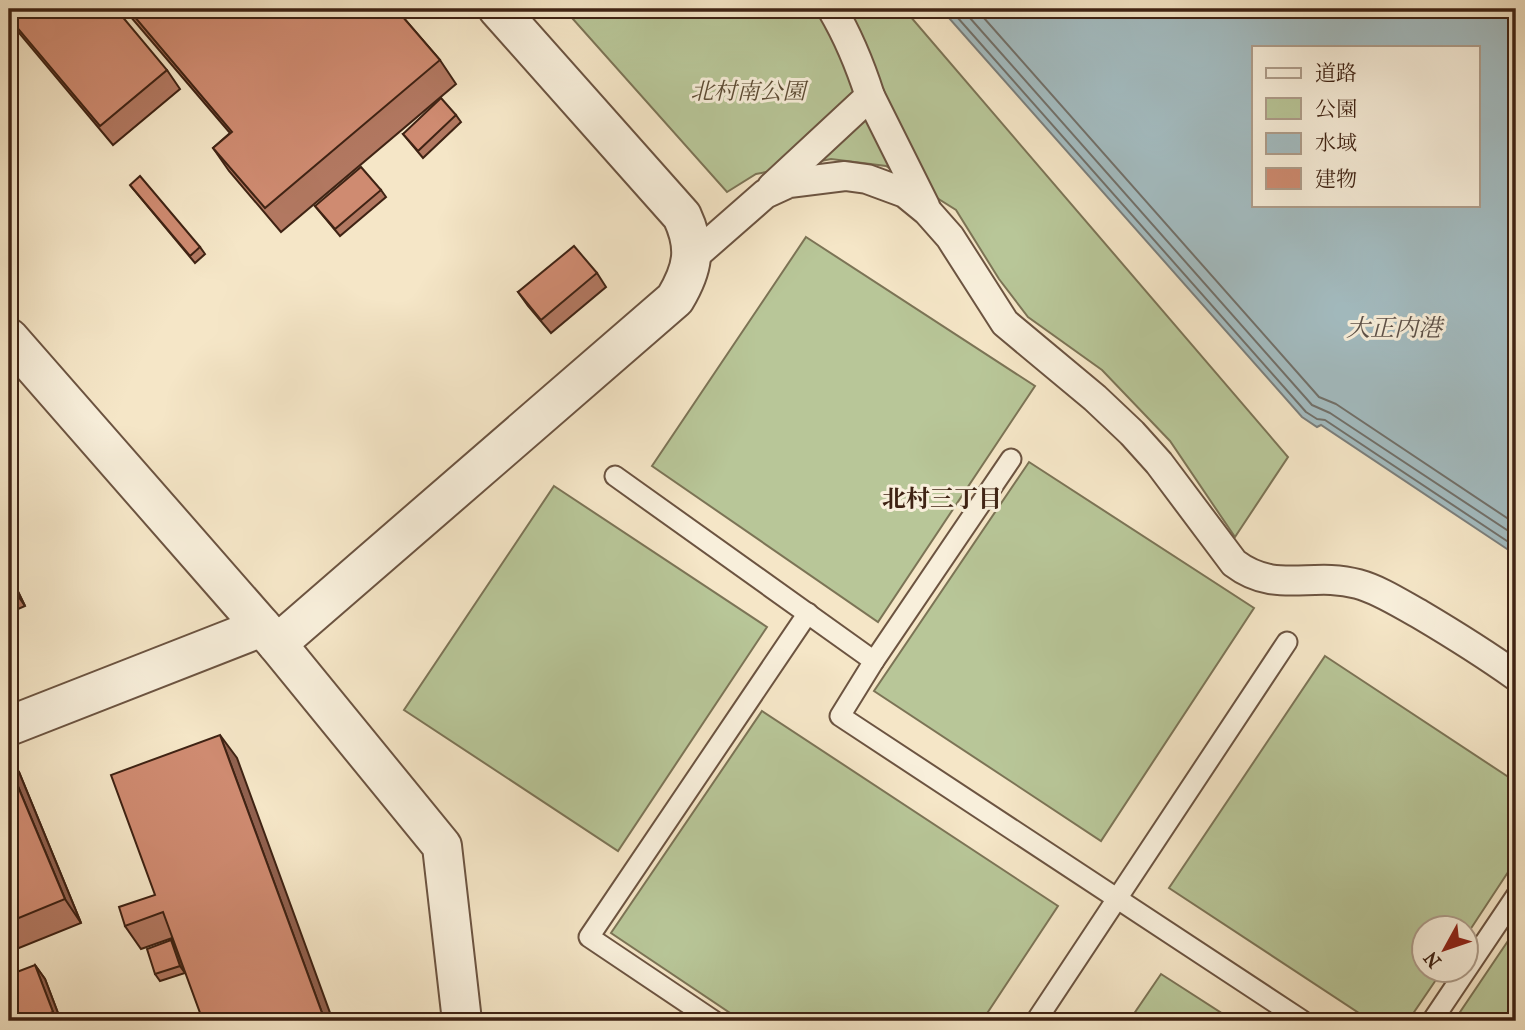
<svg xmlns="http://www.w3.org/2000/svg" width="1525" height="1030" viewBox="0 0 1525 1030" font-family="'IM FELL French Canon','Noto Serif JP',serif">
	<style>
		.green { fill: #b8c698; stroke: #7c7456; stroke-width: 2 }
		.water { fill: #a3bcc1; stroke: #7b7f7c; stroke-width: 2; fill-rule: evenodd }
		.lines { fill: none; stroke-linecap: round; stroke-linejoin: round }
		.shore { stroke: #71706a; stroke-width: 2 }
		.service-casing { stroke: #6c5441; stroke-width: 23 }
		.pedestrian-casing { stroke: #6c5441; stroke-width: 32 }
		.minor-casing { stroke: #6c5441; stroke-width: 42 }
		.tertiary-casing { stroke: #6c5441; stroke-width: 42 }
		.service { stroke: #f8efdb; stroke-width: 19 }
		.pedestrian { stroke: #f8efdb; stroke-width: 28 }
		.minor { stroke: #f8efdb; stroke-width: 38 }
		.tertiary { stroke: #f8efdb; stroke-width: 38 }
		.wall { fill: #b27861; stroke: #3f2314; stroke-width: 2 }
		.shaded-wall { fill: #91614f; stroke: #3f2314; stroke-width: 2 }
		.building { fill: #cf8b71; stroke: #3f2314; stroke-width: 2 }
		.labels { text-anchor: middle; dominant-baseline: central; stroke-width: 6; stroke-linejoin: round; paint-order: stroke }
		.park-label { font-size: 23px; font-style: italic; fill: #5d4c35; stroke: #f8efdb }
		.water-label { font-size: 24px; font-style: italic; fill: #5d5148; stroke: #f8efdb }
		.neighbourhood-label { font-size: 24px; font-weight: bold; fill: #3f2314; stroke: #f8efdb }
	</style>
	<rect width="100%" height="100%" fill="#f5e6c7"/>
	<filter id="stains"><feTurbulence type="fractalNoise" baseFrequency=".00286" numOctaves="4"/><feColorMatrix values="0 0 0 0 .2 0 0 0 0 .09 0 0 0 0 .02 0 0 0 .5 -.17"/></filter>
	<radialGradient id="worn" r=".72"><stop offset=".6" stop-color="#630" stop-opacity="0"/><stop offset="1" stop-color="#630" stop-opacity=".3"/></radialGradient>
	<g class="green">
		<polygon points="564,9 904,9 1288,457 1235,537 1170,441 1102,370 1028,317 999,279 956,210 886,166 831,159 756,174 727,192"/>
		<polygon points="806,237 1035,386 878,622 652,466"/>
		<polygon points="1029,462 1254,608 1101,841 874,691"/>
		<polygon points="554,486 767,627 618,851 404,710"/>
		<polygon points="1325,656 1516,782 1516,860 1466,936 1466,928 1424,928 1424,970 1442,971 1408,1021 1371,1021 1169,888"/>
		<polygon points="762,711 1058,906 982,1021 742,1021 611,933"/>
		<polygon points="1516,929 1516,1021 1454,1021"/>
		<polygon points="1161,974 1234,1021 1129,1021"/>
	</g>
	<path class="water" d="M941,9H1516V555L1321,425L1317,427L1302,417ZM1254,47H1478V205H1254Z"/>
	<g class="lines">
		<g class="shore">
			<polyline points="950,9 1306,412 1317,419 1325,420 1516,547"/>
			<polyline points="962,9 1312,405 1330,413 1516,536"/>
			<polyline points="976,9 1319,397 1336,404 1516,524"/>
		</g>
		<g class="service-casing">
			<g id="service">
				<polyline points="615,476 874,661 840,716 1303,1021"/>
				<polyline points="874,661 1011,459"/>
				<polyline points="714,1021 589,937 808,613"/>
				<polyline points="1036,1021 1287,642"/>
				<polyline points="1432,1021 1516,896"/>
			</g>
		</g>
		<g class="pedestrian-casing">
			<g id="pedestrian">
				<polyline points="870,96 925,206"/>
				<path d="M772,187L870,96C860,65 848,36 832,9"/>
				<path d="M692,258L765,194L789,183L845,176L867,179L905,193L927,211L950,237L1005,323L1095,398L1132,433L1159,463L1234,563C1276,595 1311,571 1358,584C1380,590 1401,604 1421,615C1453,634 1485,654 1516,676"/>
			</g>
		</g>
		<g class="minor-casing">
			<g id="minor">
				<polyline points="9,338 277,644 442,846 462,1021"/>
				<polyline points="9,726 262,627"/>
			</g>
		</g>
		<g class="tertiary-casing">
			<path id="tertiary" d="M277,644L675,299C693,269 697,248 682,216L498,9"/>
		</g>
		<use href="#service" class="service"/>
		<use href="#pedestrian" class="pedestrian"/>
		<use href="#minor" class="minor"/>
		<use href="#tertiary" class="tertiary"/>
	</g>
	<g class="wall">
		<polygon points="9,9 167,70 180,89 113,145 9,21"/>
		<polygon points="124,9 396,9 440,60 456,84 281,232 229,171 213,148 230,133"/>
		<polygon points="456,115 461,122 423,158 403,134"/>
		<polygon points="130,185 200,247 205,254 195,263"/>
		<polygon points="381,190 386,197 340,236 315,206"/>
		<polygon points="597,273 606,287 551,333 528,306 518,292"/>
		<polygon points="9,573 25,606 9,613"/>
		<polygon points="9,758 19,772 81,923 9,952"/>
		<polygon points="237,758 185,973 160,981 155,974 171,940 175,947 172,938 141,949 125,926 155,895"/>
		<polygon points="35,965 45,979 61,1021 9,1021"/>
	</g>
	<g class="shaded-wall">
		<polygon points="9,573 25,606 9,583"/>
		<polygon points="220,735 237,758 333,1021 325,1021"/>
		<polygon points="9,758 19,772 81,923 65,899 9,765"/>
		<polygon points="171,940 176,948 185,973 180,966"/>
		<polygon points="35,965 45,979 61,1021 60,1021 53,1012"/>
	</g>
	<g class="building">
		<polygon points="9,9 116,9 167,70 100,126 9,18"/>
		<polygon points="128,9 396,9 440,60 265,208 213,148 232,132"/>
		<polygon points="441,98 456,115 418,151 403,134"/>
		<polygon points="361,167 381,190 335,229 315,206"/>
		<polygon points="140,176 200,247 190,256 130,185"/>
		<polygon points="574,246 597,273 541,320 518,292"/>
		<polygon points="220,735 325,1021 203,1021 163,912 125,926 119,907 155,895 111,775"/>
		<polygon points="9,765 65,899 9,922"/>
		<polygon points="171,940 180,966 155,974 147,949"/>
		<polygon points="35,965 53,1012 29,1021 9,1021 9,975"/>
	</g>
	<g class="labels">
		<g class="park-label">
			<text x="748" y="91">北村南公園</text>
		</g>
		<g class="water-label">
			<text x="1394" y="328">大正内港</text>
		</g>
		<g class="neighbourhood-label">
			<text x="942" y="499">北村三丁目</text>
		</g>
	</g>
	<rect width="1525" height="1030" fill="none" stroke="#f5e6c7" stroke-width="35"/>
	<rect x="10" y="10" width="1504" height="1009" fill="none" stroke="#3f2314" stroke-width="3.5"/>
	<rect x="18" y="18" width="1490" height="995" fill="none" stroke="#3f2314" stroke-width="2"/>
	<rect x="1252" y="46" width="228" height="161" fill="#f8efdb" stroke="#ae9d8b" stroke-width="2"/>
	<rect x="1266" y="68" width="35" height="10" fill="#f8efdb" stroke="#ae9d8b" stroke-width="2"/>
	<text x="1315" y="80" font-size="21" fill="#3f2314">道路</text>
	<rect x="1266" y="98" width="35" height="21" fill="#b8c698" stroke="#ae9d8b" stroke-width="2"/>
	<text x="1315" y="116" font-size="21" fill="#3f2314">公園</text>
	<rect x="1266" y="133" width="35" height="21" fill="#a3bcc1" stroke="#ae9d8b" stroke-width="2"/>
	<text x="1315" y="150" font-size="21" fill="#3f2314">水域</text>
	<rect x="1266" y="168" width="35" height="21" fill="#cf8b71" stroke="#ae9d8b" stroke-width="2"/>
	<text x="1315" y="186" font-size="21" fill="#3f2314">建物</text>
	<g transform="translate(1445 949) rotate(230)"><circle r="33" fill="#f8efdb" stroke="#ae9d8b" stroke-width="2"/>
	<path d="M0-5L12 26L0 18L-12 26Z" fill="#8f2418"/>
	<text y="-10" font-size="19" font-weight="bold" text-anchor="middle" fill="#3f2314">N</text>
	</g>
	<rect width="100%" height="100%" filter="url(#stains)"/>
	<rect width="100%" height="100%" fill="url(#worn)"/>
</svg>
